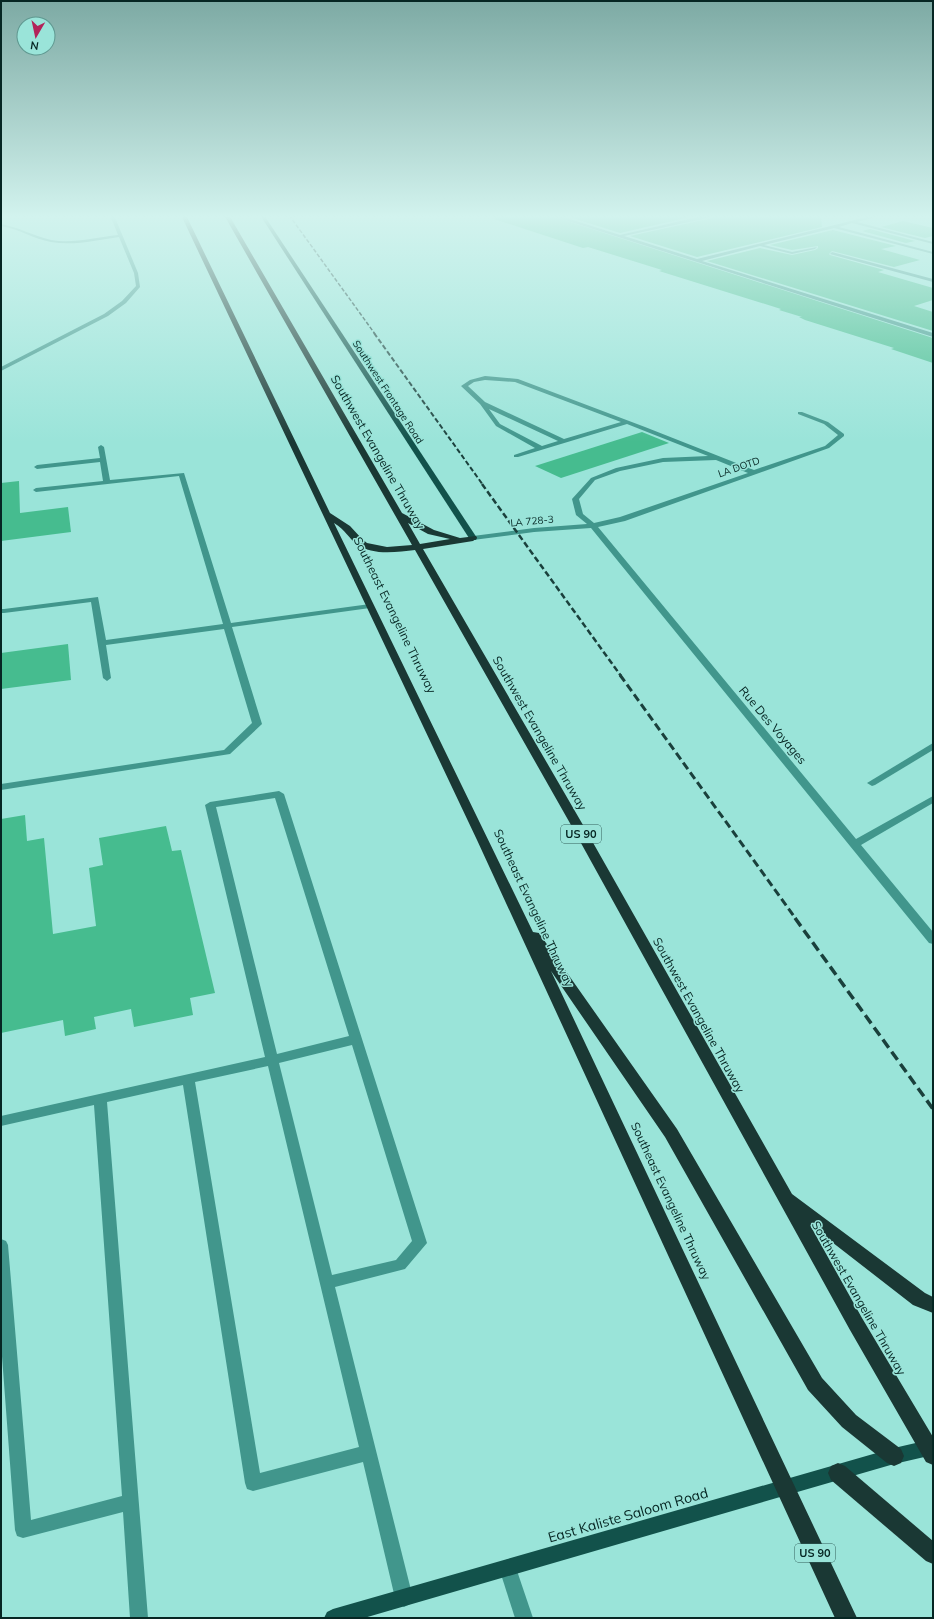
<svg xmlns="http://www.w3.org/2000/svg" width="934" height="1619" viewBox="0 0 934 1619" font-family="Mulish,sans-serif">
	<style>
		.building { fill: #46bc8f }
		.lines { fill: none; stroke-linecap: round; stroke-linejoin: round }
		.minor { fill: #41968c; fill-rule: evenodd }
		.major { fill: #12524b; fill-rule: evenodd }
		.highway { fill: #1a3834; fill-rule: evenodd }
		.rail-far4 { stroke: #1a403c; stroke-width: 1.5; stroke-dasharray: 4 2; stroke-linecap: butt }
		.rail-far3 { stroke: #1a403c; stroke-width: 2; stroke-dasharray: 5 2.5; stroke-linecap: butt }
		.rail-far2 { stroke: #1a403c; stroke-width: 2.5; stroke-dasharray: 6 3; stroke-linecap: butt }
		.rail-far1 { stroke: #1a403c; stroke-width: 3; stroke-dasharray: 8 4; stroke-linecap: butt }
		.rail { stroke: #1a403c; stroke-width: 3.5; stroke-dasharray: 10 5; stroke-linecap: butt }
		.labels { text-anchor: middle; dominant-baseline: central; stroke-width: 3; stroke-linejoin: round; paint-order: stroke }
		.far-street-label { font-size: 10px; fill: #062623; stroke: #9ae4d9 }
		.shield { fill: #9ae4d9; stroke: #325f5a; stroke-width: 1 }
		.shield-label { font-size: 11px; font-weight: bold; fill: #062623 }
		.street-label { font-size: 12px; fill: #062623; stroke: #9ae4d9 }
		.near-street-label { font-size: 14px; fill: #062623; stroke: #9ae4d9 }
	</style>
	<rect width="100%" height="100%" fill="#9ae4d9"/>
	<g class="building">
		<polygon points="495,215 548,215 933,338 933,363 891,349 894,348 805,320 799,317 802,317 779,310 781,309 659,271 662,270 588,247 583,248 494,219"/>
		<polygon points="563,215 699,215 620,233"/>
		<polygon points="715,215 821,215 822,227 697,257 630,236 712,218"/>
		<polygon points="903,221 933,228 933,236 925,238 881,227"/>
		<polygon points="870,229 915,241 906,243 862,231"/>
		<polygon points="833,230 896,246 881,249 920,260 894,267 832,251 829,254 830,255 884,270 878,272 933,288 933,300 914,306 933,312 933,331 707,261 760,248 792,255 815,250 818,248 818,246 792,250 770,245"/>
		<polygon points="642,432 669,443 561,478 535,466"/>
		<polygon points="19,481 20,513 68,507 71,532 1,541 1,483"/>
		<polygon points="68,644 71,680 1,689 1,653"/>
		<polygon points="25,815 27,841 44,838 53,934 96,926 89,868 103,865 99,838 166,826 172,851 181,850 215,993 190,998 193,1015 134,1027 131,1009 94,1017 96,1029 65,1036 63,1020 1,1033 1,819"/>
	</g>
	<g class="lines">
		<g class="minor">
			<path d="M110,215H114L138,273L140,287L126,303L108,316L1,371V367L104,314L122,301L136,286L134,273L119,237C97,240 74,246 51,242C34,239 19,229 1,226V224C18,227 34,236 51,240C73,244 96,237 118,235Z"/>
			<polygon points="549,215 557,215 620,235 707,215 714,215 712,217 624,236 697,259 875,215 883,215 857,222 933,242 933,244 852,223 839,227 933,252 933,254 834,228 764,245 792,252 817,247 815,249 792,254 760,246 702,261 933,333 933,337"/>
			<polygon points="929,215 933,215 933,217"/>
			<polygon points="832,252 933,279 933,282 830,254"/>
			<path d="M485,376L518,379L645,427L754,470L825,446L838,435L824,424L798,414V412H802L828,422L844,434V436L829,448L625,521L598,527L856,839L933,796V803L861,845L933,932V944L929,943L591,528L534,532L473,540L469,538L473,536L534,528L587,524L576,515L572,499L591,478L616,468L663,458L708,456L627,424L518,457H514V455L535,448L496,426L480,404L461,386L470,380ZM485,380L515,382L621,422L564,439L485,402L468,386L474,382ZM489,409L558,441L542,446L500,424ZM716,460L748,473L620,517L594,523L583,514L579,499L595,480L620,471L663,462Z"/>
			<polygon points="101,445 104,447 110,480 184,473 231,623 370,604 374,606 370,608 232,627 262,724 230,754 1,790 1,784 224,750 252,723 224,629 106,645 111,678 107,681 103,678 91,602 4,613 1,613 1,609 4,609 98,597 106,640 223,624 179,476 36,492 33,490 36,488 103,481 100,462 37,469 34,467 37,465 100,458 98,447"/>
			<polygon points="933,743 933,750 875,785 872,786 867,783"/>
			<path d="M279,791L284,794L427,1243L405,1269L335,1287L413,1598L410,1604L404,1607L398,1604L395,1598L363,1462L253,1491L247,1489L245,1483L183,1085L107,1102L148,1618H130L123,1512L23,1538L17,1536L15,1530L1,1343V1239L6,1241L8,1245L31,1520L122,1496L94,1105L1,1126V1116L265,1057L205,805L210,802ZM275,798L349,1036L277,1054L216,807ZM352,1045L412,1241L396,1260L332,1275L279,1063ZM268,1066L359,1447L260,1473L195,1082Z"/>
			<polygon points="508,1559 514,1562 533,1618 515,1618 499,1568 502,1562"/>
		</g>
		<g class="major">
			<polygon points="260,215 264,215 477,538 476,540 473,540 469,538"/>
			<polygon points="933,1439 933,1455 894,1464 364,1618 324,1618 327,1612 333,1609 894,1448"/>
		</g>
		<g class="highway">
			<path d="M181,215H186L330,513L350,526L362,539L367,543L387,547L412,545L224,215H229L402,513L434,530L460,538L476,536L477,538L473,541L423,549L583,825L792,1194L925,1293L933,1297V1313L913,1305L810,1225L862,1318L933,1437V1465L926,1462L850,1330L571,825L415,550C397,552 372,556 357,544C348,538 346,530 334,523L533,932L539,933L677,1129L822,1378L856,1415L901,1449L904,1456L901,1463L894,1466L887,1463L842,1427L808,1390L665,1137L551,971L857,1618H835L477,840ZM408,523L428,534L450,539L420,544Z"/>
			<polygon points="838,1463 845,1466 933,1541 933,1564 926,1561 831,1480 828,1473 831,1466"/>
		</g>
		<polyline class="rail-far4" points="289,215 375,334"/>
		<polyline class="rail-far3" points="374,333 483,485"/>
		<polyline class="rail-far2" points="482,484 621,676"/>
		<polyline class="rail-far1" points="620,675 796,919"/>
		<polyline class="rail" points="795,918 933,1109"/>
	</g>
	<linearGradient id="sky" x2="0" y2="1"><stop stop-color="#7daaa4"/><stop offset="0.49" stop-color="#d2f3ee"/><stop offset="1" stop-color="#d2f3ee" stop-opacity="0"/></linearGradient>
	<rect width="934" height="442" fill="url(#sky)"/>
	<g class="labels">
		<g class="far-street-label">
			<text transform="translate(388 392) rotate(57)">Southwest Frontage Road</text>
			<text transform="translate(739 467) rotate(-19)">LA DOTD</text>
			<text transform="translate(532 521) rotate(-5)">LA 728-3</text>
		</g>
		<g class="shield">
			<rect x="561" y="825" width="40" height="18" rx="3"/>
			<rect x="795" y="1544" width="40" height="18" rx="3"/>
		</g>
		<g class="shield-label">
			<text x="581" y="834">US 90</text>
			<text x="815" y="1553">US 90</text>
		</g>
		<g class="street-label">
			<text transform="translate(378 452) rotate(60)">Southwest Evangeline Thruway</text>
			<text transform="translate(395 615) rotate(64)">Southeast Evangeline Thruway</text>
			<text transform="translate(773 725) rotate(50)">Rue Des Voyages</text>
			<text transform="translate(540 733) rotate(60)">Southwest Evangeline Thruway</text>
			<text transform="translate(534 908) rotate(65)">Southeast Evangeline Thruway</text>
			<text transform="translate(699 1015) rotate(61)">Southwest Evangeline Thruway</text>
			<text transform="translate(671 1201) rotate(65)">Southeast Evangeline Thruway</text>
			<text transform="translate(859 1298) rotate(60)">Southwest Evangeline Thruway</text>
		</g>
		<g class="near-street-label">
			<text transform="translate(628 1515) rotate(-16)">East Kaliste Saloom Road</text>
		</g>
	</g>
	<rect width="934" height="1619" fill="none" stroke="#062623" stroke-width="4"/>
	<g transform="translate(36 36) rotate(189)"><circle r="19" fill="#9ae4d9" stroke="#5f9890"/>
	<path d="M0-3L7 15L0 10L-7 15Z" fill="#b22359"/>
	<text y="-6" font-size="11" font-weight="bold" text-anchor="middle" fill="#062623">N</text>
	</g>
</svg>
